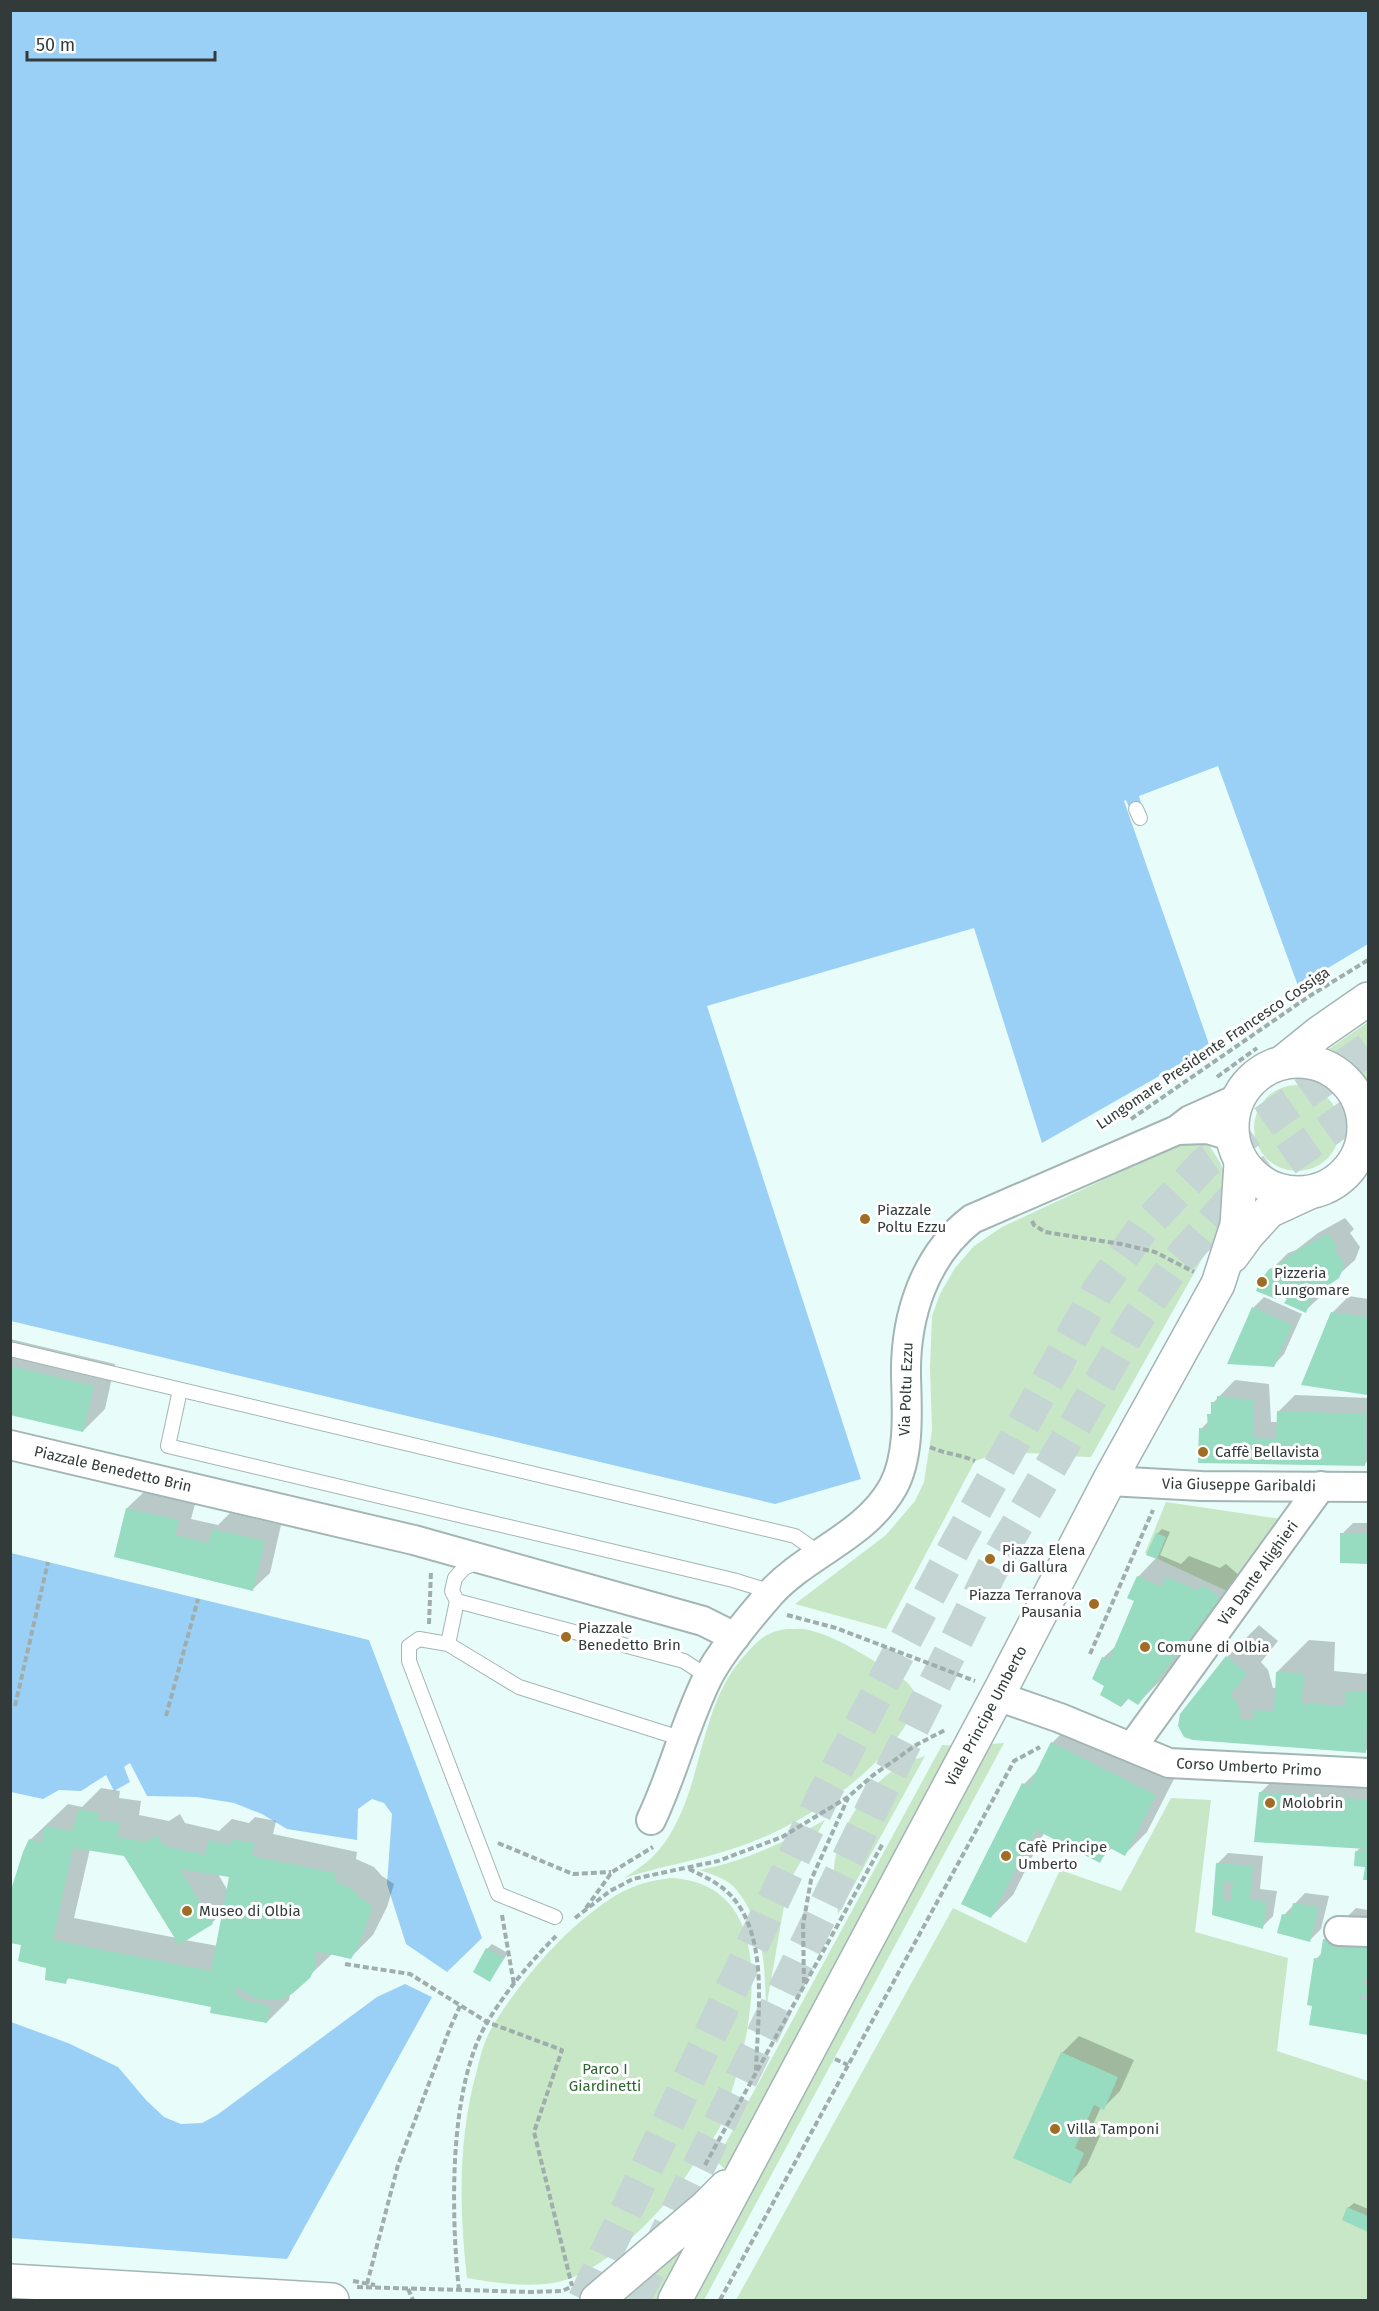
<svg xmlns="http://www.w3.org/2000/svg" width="1379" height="2311" viewBox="0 0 1379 2311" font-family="'Fira Sans',sans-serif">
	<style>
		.green { fill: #c7e7c6 }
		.water { fill: #9ad0f6 }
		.shadow { fill: #0003; fill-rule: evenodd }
		.building { fill: #97dbc0; fill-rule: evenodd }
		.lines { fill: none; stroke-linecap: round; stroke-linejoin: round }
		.primary-tunnel { stroke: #c4d5d4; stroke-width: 33; stroke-dasharray: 33 16; stroke-linecap: butt }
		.lane-casing { stroke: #a3b5b4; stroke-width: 16 }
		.street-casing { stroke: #a3b5b4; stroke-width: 32 }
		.secondary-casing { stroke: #a3b5b4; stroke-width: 36 }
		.path { stroke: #9faeac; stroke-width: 4; stroke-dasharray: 6 3; stroke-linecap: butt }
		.lane { stroke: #fff; stroke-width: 14 }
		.street { stroke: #fff; stroke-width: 28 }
		.secondary { stroke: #fff; stroke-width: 33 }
		.poi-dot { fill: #a06d24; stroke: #fff; stroke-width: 2 }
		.labels { text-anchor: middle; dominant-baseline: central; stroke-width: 6; stroke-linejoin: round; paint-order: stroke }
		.street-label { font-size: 15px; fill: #333b3a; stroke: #fff }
		.poi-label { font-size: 15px; fill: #333b3a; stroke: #fff; text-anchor: start }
		.park-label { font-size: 15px; fill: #2c672e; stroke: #fff }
	</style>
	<rect width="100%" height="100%" fill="#e8fcfa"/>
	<g class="green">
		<polygon points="1368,1022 1368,1088 1355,1068 1329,1049"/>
		<circle cx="1297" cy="1128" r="43"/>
		<path d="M1198,1143L1209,1145L1221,1164L1229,1187L1223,1255L1207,1250L1091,1457C1053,1457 1011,1446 975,1461L886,1629L795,1604L886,1535L915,1501L924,1482L932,1430L930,1368L932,1316L940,1294L955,1268L974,1246L1002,1227L1165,1151L1183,1144Z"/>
		<polygon points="1166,1502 1281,1519 1227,1591 1145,1553"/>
		<path d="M787,1629C794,1629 802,1628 809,1630C841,1638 871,1660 899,1676C908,1682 919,1693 917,1706C916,1710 911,1717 908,1721C877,1776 797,1828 738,1847C701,1860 661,1866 624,1878C646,1864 659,1854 672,1831C704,1776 700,1704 745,1655C752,1647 760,1638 769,1634C774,1631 781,1630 787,1629Z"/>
		<polygon points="1004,1743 704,2300 689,2300 991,1744"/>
		<polygon points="942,1745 959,1746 726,2170 716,2161"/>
		<path d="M925,1756L838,1914C837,1899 833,1883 834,1868C838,1827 868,1784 903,1764C909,1760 918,1759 925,1756Z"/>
		<polygon points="1171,1798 1211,1800 1195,1932 1288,1958 1277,2051 1368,2081 1368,2300 736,2300 953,1908 1026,1943 1060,1870 1121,1891"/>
		<path d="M825,1820L793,1875L784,1906L766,2009C765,1967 764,1919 733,1886C725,1878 710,1874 700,1870C748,1860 782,1843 825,1820Z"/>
		<path d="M672,1878C779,1885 755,2020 732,2090C728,2102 725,2117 719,2129C713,2139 705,2149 698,2158C688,2172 680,2187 669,2199C642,2231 596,2276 553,2283C526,2287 494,2283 467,2278C459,2209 458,2137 477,2070C480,2057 484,2042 490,2031C509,1997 544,1954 573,1928C606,1900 628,1882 672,1878Z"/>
		<polygon points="704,2221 667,2300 608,2300"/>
	</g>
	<g class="water">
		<polygon points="11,11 1368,11 1368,944 1298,986 1218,766 1139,796 1142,807 1131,812 1126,800 1124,801 1210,1047 1042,1143 974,928 707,1006 861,1479 775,1504 11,1321"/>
		<polygon points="11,1553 369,1640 482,1938 447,1972 406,1944 387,1884 392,1814 384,1803 372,1799 358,1809 357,1840 287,1829 262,1814 234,1803 197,1797 147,1796 130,1763 124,1767 130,1782 114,1791 106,1775 81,1791 59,1790 43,1799 11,1792"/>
		<polygon points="405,1984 432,1997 287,2259 11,2238 11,2022 68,2043 118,2067 146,2100 164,2117 181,2124 202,2123 217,2115 377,1997"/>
	</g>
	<g class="shadow">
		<polygon points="1345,1218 1354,1229 1350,1233 1360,1247 1355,1260 1326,1286 1322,1295 1305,1311 1289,1298 1280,1294 1276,1298 1271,1270 1288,1253 1296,1250 1318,1233"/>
		<polygon points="1349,1296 1368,1299 1368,1394 1303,1384 1332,1313"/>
		<polygon points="1264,1297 1302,1314 1284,1354 1273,1366 1253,1308"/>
		<polygon points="10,1339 115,1364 105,1409 83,1431 10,1414"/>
		<polygon points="1235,1380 1269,1384 1271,1422 1278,1422 1278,1412 1295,1395 1368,1398 1368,1460 1365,1464 1201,1429 1209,1421 1213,1403"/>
		<polygon points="144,1492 195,1504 191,1519 218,1525 230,1513 281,1525 270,1573 253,1589 127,1508"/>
		<polygon points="1353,1523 1368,1523 1368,1562 1341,1562 1342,1534"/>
		<polygon points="1162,1529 1170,1532 1160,1555 1181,1564 1189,1556 1220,1568 1226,1564 1240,1576 1160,1681 1138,1703 1129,1698 1122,1706 1106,1685 1103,1658 1117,1645 1136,1600 1138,1577 1157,1557 1157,1534"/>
		<polygon points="1259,1625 1278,1641 1261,1662 1268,1670 1273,1688 1276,1688 1277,1672 1309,1640 1335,1642 1334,1671 1365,1674 1368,1671 1368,1748 1365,1752 1193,1739 1227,1657"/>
		<polygon points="1074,1721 1177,1773 1147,1832 1125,1854 1112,1848 1099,1861 1044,1833 1013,1895 991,1917 1024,1784 1039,1769 1052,1743"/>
		<polygon points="1292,1761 1368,1766 1368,1879 1365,1879 1366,1866 1356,1852 1361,1847 1260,1793"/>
		<path d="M101,1788L120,1791L119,1798L141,1801L139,1815L169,1821L180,1814L185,1823L219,1831L232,1819L249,1823L255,1817L276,1821L273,1834L357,1852L356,1859L374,1867L382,1876L394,1884L387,1907L373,1935L351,1957L332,1954L290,1994L289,2000L267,2022L213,2005L70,1977L65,1982L48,1966L30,1840L68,1804L82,1807ZM90,1849L125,1855L177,1938L74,1918ZM218,1874L231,1876L228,1891ZM224,1910L218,1946L185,1940L212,1923Z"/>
		<polygon points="1228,1853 1263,1856 1260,1889 1277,1891 1273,1916 1262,1927 1213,1914 1217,1864"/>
		<polygon points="1305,1893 1329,1896 1321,1929 1310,1940 1284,1915"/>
		<polygon points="1356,1908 1368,1910 1368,2033 1311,2024 1316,1959 1322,1953 1324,1940"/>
		<polygon points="492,1944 508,1953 490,1980 487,1949"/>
		<polygon points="1079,2036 1134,2060 1120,2091 1103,2108 1101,2107 1090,2131 1100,2136 1087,2165 1070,2182 1062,2053"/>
		<polygon points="1354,2203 1368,2209 1368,2230 1343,2220 1348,2208"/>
	</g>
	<g class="building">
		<path d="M1328,1234L1338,1247L1334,1250L1345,1264L1339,1278L1312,1297L1306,1313L1284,1303L1287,1299L1278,1295L1276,1299L1256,1291L1259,1283L1269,1269L1277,1266L1299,1249ZM1304,1265L1311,1274L1301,1280L1295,1271Z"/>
		<polygon points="1252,1307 1292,1325 1274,1367 1227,1364"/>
		<polygon points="1331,1312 1368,1317 1368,1395 1301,1385"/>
		<polygon points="10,1366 94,1386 83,1432 10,1415"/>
		<polygon points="1217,1396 1253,1400 1254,1438 1276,1439 1277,1411 1366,1414 1365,1466 1198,1463 1199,1428 1208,1429 1207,1414 1211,1414 1211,1402 1217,1402"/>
		<polygon points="126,1508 179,1520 175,1535 209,1543 212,1529 265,1541 253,1591 114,1557"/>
		<polygon points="1156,1533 1166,1537 1157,1559 1146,1555"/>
		<polygon points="1340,1533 1368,1534 1368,1564 1340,1563"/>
		<polygon points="1137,1576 1162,1587 1166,1577 1197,1590 1203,1585 1218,1596 1219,1600 1138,1705 1127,1698 1121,1707 1100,1695 1104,1686 1092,1679 1102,1657 1109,1660 1134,1601 1127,1598"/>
		<polygon points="1226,1656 1247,1674 1230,1695 1239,1705 1241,1719 1253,1720 1253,1710 1274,1711 1276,1672 1304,1673 1302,1703 1345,1706 1346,1691 1368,1692 1366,1753 1193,1740 1184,1737 1178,1726 1180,1714"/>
		<polygon points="1051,1742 1156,1795 1125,1856 1108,1847 1100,1863 1036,1830 991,1918 961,1904 1022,1783 1029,1786"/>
		<polygon points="1259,1792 1368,1800 1368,1880 1363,1880 1365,1867 1354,1866 1355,1851 1366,1852 1366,1849 1254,1842"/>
		<path d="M78,1809L99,1813L98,1820L120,1823L117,1837L146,1842L157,1835L163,1845L205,1855L208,1840L230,1845L232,1839L255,1843L252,1856L336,1873L335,1881L352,1889L360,1898L373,1906L358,1947L351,1959L316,1951V1966L310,1978L292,1994L282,1999L271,2000L254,1998L236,1987L235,1993L249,2002L270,2006L267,2023L210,2013L211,2007L67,1978L66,1984L45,1980L46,1968L18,1961L21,1945L10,1943V1893L23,1852L29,1839L41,1843L45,1826L73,1831ZM73,1848L124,1856L179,1945L213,1924L180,1869L229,1877L211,1971L53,1940Z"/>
		<path d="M1216,1863L1253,1866L1250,1899L1267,1902L1263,1929L1212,1915ZM1224,1881H1233L1231,1901L1223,1900Z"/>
		<polygon points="1293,1903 1319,1907 1310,1942 1277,1933 1282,1914 1290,1915"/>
		<polygon points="1323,1939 1368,1946 1368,1980 1364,1980 1363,1984 1368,1985 1367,1996 1361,1995 1360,1999 1368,2000 1368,2035 1309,2025 1312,2006 1307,2005 1314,1958 1320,1959"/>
		<polygon points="486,1948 504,1958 490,1982 473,1972"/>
		<polygon points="1061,2052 1118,2077 1104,2110 1094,2105 1075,2148 1084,2153 1071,2184 1013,2158"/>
		<polygon points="1347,2207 1368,2216 1368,2232 1342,2220"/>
	</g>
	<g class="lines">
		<g class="primary-tunnel">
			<polyline points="584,2300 825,1792 958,1541 1097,1292 1143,1228 1206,1162 1368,1049"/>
			<polyline points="634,2300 872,1809 997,1559 1135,1322 1176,1263 1234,1197 1368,1102"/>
		</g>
		<g class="lane-casing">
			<g id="lane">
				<polyline points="1136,809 1140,818"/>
				<polyline points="10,1349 795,1536 819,1553"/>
				<polyline points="180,1390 168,1446 733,1580 772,1592"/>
				<polyline points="457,1601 684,1661 708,1677"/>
				<polyline points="448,1644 457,1601 452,1591 455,1578 464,1568 478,1562"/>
				<polyline points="555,1917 498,1894 409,1661 409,1646 419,1639 448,1644 519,1687 683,1739"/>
			</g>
		</g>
		<g class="street-casing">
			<g id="street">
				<polyline points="1177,1130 1208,1129 1231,1136"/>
				<polyline points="10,1445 414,1540 703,1621 735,1637"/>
				<polyline points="1109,1481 1201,1486 1368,1487"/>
				<polyline points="997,1696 1060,1718 1169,1763 1368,1773"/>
				<polyline points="1132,1747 1321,1486"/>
				<path d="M651,1820C673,1774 685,1723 708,1677C722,1650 750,1617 770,1594C807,1553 865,1537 893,1487C910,1456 907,1410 906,1376C905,1317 924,1256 972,1219L1177,1130L1190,1120L1237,1099"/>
				<polyline points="1339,1931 1368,1932"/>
			</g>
		</g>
		<g class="secondary-casing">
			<g id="secondary">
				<circle cx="1298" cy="1127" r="66"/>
				<polyline points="1283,1062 1319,1033 1368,999"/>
				<polyline points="1232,1256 1248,1234 1269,1211 1308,1193"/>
				<polyline points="10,2281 332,2300"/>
				<polyline points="597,2300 706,2207 726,2187"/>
				<polyline points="675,2300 1001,1689 1109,1481 1218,1284 1237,1225 1241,1163"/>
			</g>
		</g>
		<g class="path">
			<polyline points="1217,1077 1257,1048"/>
			<polyline points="1131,1119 1308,997 1368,960"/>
			<polyline points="1032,1221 1034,1225 1045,1232 1121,1244 1155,1252 1194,1272"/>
			<path d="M930,1447C944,1454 960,1454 975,1461"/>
			<polyline points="787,1615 836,1628 975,1681"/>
			<polyline points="429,1624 431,1571"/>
			<polyline points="1090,1654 1153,1510"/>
			<polyline points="15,1706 48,1562"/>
			<polyline points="166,1716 198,1599"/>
			<polyline points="498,1843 573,1874 611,1872"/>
			<path d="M689,1869C701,1875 715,1881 725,1890C772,1930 757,2018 756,2072"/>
			<polyline points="586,1908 612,1872 653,1847"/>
			<polyline points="502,1915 514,1985"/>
			<polyline points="575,1918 610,1891 633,1879 718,1861 782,1837 848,1797 872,1776 916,1745 945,1730"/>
			<polyline points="345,1964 410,1974 487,2022 562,2050 534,2132 572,2286"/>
			<polyline points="804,1983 803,1925 811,1880 848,1798"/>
			<polyline points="835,2059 848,2065"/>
			<polyline points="705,2165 883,1843"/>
			<polyline points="353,2281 375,2285"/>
			<polyline points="367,2284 398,2165 450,2028 460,2006"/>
			<polyline points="357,2287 531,2292 562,2291 571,2287"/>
			<polyline points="408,2289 413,2300"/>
			<path d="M459,2290C451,2216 448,2086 488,2021C506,1991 531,1961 556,1936"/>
			<polyline points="720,2300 1014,1761 1040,1747"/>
		</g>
		<use href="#lane" class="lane"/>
		<use href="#street" class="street"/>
		<use href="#secondary" class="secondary"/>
	</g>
	<g class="poi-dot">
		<circle cx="865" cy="1219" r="6"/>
		<circle cx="1262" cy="1282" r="6"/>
		<circle cx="1203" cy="1452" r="6"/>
		<circle cx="990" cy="1559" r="6"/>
		<circle cx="1094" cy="1604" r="6"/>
		<circle cx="566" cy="1637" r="6"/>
		<circle cx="1145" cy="1647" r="6"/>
		<circle cx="1270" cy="1803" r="6"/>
		<circle cx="1006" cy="1856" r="6"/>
		<circle cx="187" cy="1911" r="6"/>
		<circle cx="1055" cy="2129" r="6"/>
	</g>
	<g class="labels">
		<g class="street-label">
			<text transform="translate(1213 1048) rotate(-34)">Lungomare Presidente Francesco Cossiga</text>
			<text transform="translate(906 1389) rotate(-88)">Via Poltu Ezzu</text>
			<text transform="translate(113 1469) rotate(13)">Piazzale Benedetto Brin</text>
			<text transform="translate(1239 1485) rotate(1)">Via Giuseppe Garibaldi</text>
			<text transform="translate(1258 1573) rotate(-54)">Via Dante Alighieri</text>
			<text transform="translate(986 1716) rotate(-62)">Viale Principe Umberto</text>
			<text transform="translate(1249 1767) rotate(3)">Corso Umberto Primo</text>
		</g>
		<g class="poi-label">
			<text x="877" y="1210">Piazzale<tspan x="877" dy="17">Poltu Ezzu</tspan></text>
			<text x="1274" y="1273">Pizzeria<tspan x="1274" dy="17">Lungomare</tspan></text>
			<text x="1215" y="1452">Caffè Bellavista</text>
			<text x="1002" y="1550">Piazza Elena<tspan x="1002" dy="17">di Gallura</tspan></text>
			<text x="1082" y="1595" text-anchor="end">Piazza Terranova<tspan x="1082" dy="17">Pausania</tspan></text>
			<text x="578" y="1628">Piazzale<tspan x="578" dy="17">Benedetto Brin</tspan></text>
			<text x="1157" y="1647">Comune di Olbia</text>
			<text x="1282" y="1803">Molobrin</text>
			<text x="1018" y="1847">Cafè Principe<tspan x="1018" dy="17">Umberto</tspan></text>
			<text x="199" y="1911">Museo di Olbia</text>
			<text x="1067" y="2129">Villa Tamponi</text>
		</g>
		<g class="park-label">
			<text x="605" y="2069">Parco I<tspan x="605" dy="17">Giardinetti</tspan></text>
		</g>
	</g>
	<rect width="1379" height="2311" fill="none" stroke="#333b3a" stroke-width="24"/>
	<path d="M27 51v9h188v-9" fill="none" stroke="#333b3a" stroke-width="3"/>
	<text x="36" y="51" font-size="18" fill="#333b3a" stroke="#ffffff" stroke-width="4.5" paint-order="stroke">50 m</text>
</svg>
